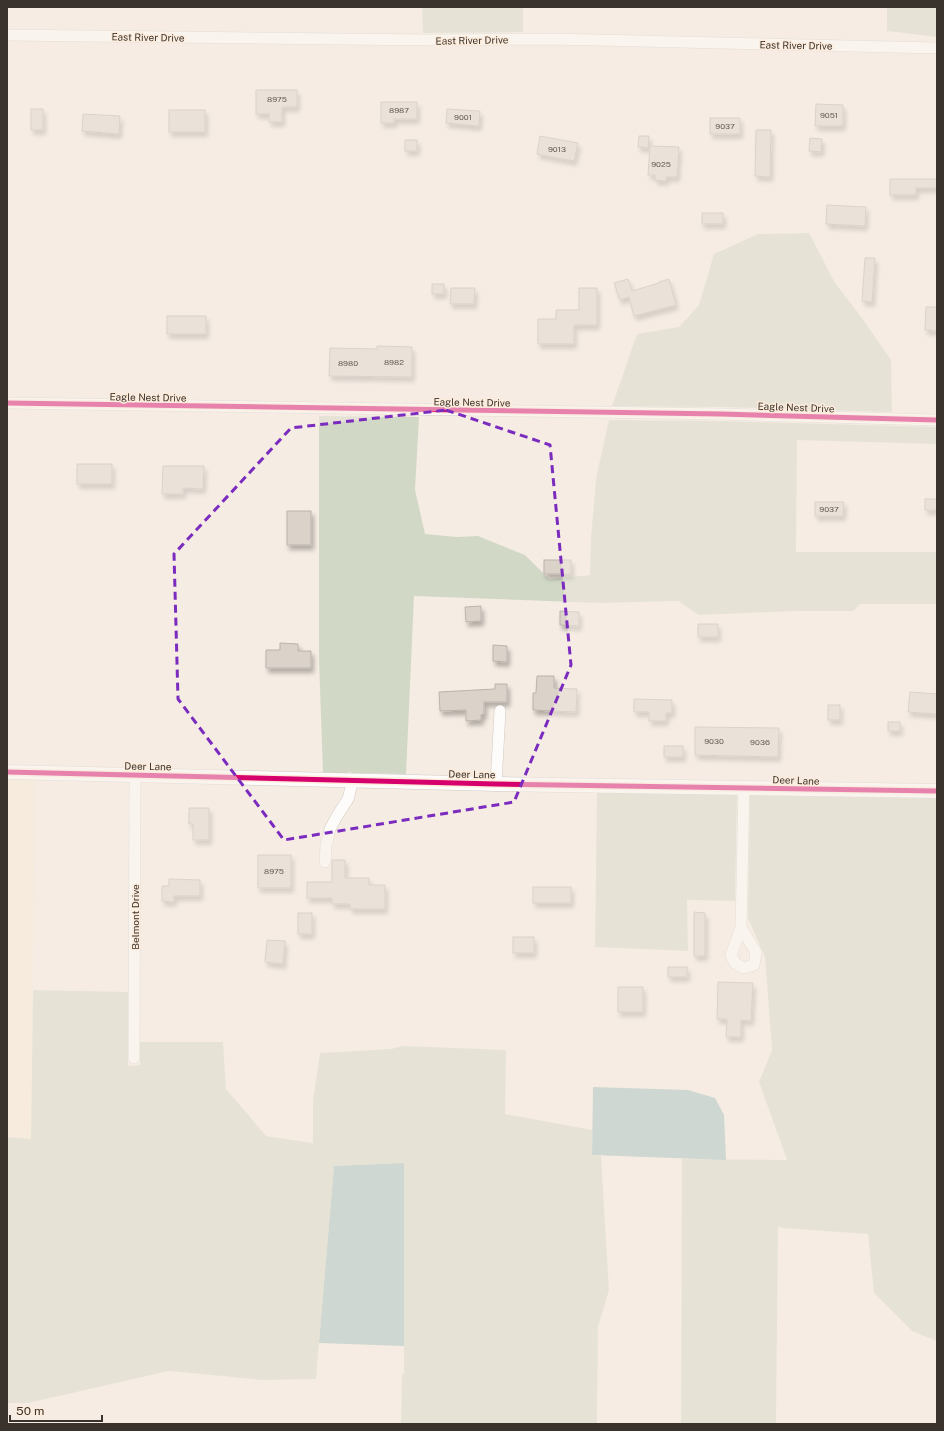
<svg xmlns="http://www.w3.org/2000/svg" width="944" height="1431" viewBox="0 0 944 1431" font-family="'Public Sans',sans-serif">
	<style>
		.built { fill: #f8e8d7 }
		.green { fill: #d2d8c6 }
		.water { fill: #9ebdba }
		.building { fill: #dbd2c9; stroke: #bbb4ad; filter: url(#shadow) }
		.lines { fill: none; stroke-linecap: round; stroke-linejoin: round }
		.minor-casing { stroke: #d0c9c2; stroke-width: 12 }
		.tertiary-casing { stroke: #d0c9c2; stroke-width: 15 }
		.minor { stroke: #fefcfb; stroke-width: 11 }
		.tertiary { stroke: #fefcfb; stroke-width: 14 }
		.cycleway-casing { stroke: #fdecdb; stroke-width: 8 }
		.cycleway { stroke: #d6006c; stroke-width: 5 }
		.marked { fill: none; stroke: #7b2cbf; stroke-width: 3; stroke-dasharray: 8 5; stroke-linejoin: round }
		.labels { text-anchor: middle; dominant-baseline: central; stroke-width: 3; stroke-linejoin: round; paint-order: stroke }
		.number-label { font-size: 8px; fill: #645c56 }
		.street-label { font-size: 10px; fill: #3a332d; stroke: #fdecdb }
	</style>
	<defs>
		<filter id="shadow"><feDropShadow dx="2.5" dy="4.5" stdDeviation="2" flood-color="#0004"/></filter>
	</defs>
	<rect width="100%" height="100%" fill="#f5ece3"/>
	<polygon class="built" points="7,779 35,779 31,1139 7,1137"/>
	<g class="green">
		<polygon points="422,7 523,7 523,32 423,33"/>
		<polygon points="887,7 937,7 937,37 887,31"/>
		<polygon points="809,233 835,283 862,318 891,360 892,412 722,407 612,406 637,334 679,327 699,305 714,254 758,234"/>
		<polygon points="319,416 419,417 415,490 425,534 457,537 478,536 525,555 549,579 590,575 591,538 596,478 609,420 721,421 937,427 937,444 797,440 796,552 937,552 937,604 860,604 853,611 795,611 699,615 678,601 600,603 414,596 406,774 353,773 348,772 348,773 323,773 319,659"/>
		<polygon points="597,792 737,794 735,901 687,900 688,951 595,947"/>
		<polygon points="750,795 937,798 937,1341 912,1331 874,1293 868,1234 782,1228 778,1226 776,1424 681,1424 682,1159 787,1160 759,1082 772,1050 765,957 748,918"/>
		<polygon points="33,990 128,992 128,1066 140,1065 140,1042 223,1042 226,1089 266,1136 313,1143 313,1100 320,1053 391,1049 403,1046 506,1050 505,1114 592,1130 592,1155 601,1156 609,1290 598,1327 597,1424 401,1424 402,1374 404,1373 404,1163 334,1166 316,1379 263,1380 169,1371 28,1403 7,1403 7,1137 31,1139"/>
	</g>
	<g class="water">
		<polygon points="593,1087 688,1090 715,1098 724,1115 726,1160 592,1155"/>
		<polygon points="404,1163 404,1346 319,1343 334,1166"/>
	</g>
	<g class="building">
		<polygon points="256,90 297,90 297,107 282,107 282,122 269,122 269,114 256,114"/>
		<polygon points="381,102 417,102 417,119 394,119 394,123 381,123"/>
		<polygon points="816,104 843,105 843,126 815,126"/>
		<rect x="31" y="109" width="12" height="21"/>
		<polygon points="447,109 480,111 479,126 446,123"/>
		<rect x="169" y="110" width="36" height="22"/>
		<polygon points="83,114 120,116 119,134 82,131"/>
		<rect x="710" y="118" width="30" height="16"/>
		<polygon points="756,130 771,130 770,177 755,176"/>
		<polygon points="540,136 578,143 574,161 537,154"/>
		<polygon points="639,136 649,136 648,148 638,147"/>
		<polygon points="810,138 822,139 821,152 809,151"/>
		<rect x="405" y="140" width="12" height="11"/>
		<polygon points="650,146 679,147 677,177 666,177 666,181 655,180 655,175 648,175"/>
		<polygon points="890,179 937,179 937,188 916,188 916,195 890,195"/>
		<polygon points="827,205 866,207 865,226 826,224"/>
		<rect x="702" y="213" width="21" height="11"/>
		<polygon points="865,258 875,258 872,302 862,301"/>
		<polygon points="628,279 632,291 659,283 659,282 669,279 676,305 634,316 629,297 620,300 614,283"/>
		<rect x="432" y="284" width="12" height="10"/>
		<polygon points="451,288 475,288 474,304 450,304"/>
		<polygon points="579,288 597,288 597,325 574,325 574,344 538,344 538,319 556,319 556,310 579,310"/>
		<polygon points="926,307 937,307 937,331 925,330"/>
		<rect x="167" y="316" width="39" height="18"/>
		<polygon points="377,346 412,347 412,377 329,376 330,348 377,349"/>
		<rect x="77" y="464" width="35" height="20"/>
		<polygon points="163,466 204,466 203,489 183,488 183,494 162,494"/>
		<rect x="925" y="499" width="12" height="11"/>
		<polygon points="815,502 844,502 843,516 815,516"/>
		<rect x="287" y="511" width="24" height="34"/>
		<rect x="544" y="560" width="27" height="14"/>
		<polygon points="481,606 481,621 466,622 465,607"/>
		<polygon points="560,611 579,612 579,626 560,625"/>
		<rect x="698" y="624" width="20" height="13"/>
		<polygon points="280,643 298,644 298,651 311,651 311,668 266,668 266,650 280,650"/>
		<polygon points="493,645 507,646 507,662 493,661"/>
		<polygon points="537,676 554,676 554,688 577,689 576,712 533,710 533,693 536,693"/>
		<polygon points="495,684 507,684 507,702 484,702 484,714 481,715 481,720 466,721 466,710 440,711 439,692 495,689"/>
		<polygon points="910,692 937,694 937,714 908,712"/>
		<polygon points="634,699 672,700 672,713 666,713 666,721 649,721 649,712 634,712"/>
		<rect x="828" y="705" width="12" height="15"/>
		<rect x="888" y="722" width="12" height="9"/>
		<polygon points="695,727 779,728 778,757 695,755"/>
		<rect x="664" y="746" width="19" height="11"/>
		<polygon points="189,808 209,808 209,840 193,840 193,824 189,824"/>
		<rect x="258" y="855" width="33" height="33"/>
		<polygon points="332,860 345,860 345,878 369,878 369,885 385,885 385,909 350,909 350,904 332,904 332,898 307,898 307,882 332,882"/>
		<polygon points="169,879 200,880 200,896 174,896 174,902 162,901 162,886 169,886"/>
		<rect x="533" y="887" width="38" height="16"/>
		<polygon points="694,912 705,913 705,956 694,956"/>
		<rect x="298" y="913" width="14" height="21"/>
		<rect x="513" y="937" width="21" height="16"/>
		<polygon points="267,940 285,941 283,964 265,962"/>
		<rect x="668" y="967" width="19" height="10"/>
		<polygon points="718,982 753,983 751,1021 741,1020 741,1037 726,1037 727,1019 717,1019"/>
		<rect x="618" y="987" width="25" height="25"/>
	</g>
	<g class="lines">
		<g class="minor-casing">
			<g id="minor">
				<polyline points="7,35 431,40 554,39 937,48"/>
				<polyline points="7,403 721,414 937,420"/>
				<polyline points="496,784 500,711"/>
				<polyline points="325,862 326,846 330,829 337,816 348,799 353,780"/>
				<polyline points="741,928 756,952 754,965 743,968 735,963 731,955 741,928 744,787"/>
				<polyline points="134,1058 135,775"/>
			</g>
		</g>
		<g class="tertiary-casing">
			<polyline id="tertiary" points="7,772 496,784 937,791"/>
		</g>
		<use href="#minor" class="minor"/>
		<use href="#tertiary" class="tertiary"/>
		<g class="cycleway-casing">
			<g id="cycleway">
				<polyline points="7,403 721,414 937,420"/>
				<polyline points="7,772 496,784 937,791"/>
			</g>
		</g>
		<use href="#cycleway" class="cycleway"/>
	</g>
	<path d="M0 0H944V1431H0ZM446,410L550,445L571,665L514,802L284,840L178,699L174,554L291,428Z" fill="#f5ece3" fill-opacity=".55" fill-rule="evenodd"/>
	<path class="marked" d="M446,410L550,445L571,665L514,802L284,840L178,699L174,554L291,428Z"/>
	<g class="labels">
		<g class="number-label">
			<text x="277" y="99">8975</text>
			<text x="399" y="110">8987</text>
			<text x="829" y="115">9051</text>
			<text x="463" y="117">9001</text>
			<text x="725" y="126">9037</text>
			<text x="557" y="149">9013</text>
			<text x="661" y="164">9025</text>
			<text x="394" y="362">8982</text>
			<text x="348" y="363">8980</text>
			<text x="829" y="509">9037</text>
			<text x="714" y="741">9030</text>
			<text x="760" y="742">9036</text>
			<text x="274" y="871">8975</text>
		</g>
		<g class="street-label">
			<text transform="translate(148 37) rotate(1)">East River Drive</text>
			<text transform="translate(472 40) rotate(-1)">East River Drive</text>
			<text transform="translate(796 45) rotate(1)">East River Drive</text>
			<text transform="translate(148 397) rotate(1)">Eagle Nest Drive</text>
			<text transform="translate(472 402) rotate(1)">Eagle Nest Drive</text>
			<text transform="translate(796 407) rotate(2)">Eagle Nest Drive</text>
			<text transform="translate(148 766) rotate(1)">Deer Lane</text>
			<text transform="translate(472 774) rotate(1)">Deer Lane</text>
			<text transform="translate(796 780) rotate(2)">Deer Lane</text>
			<text transform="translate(135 917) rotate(-90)">Belmont Drive</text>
		</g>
	</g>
	<rect width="944" height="1431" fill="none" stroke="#3a332d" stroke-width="16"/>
	<path d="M10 1415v6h92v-6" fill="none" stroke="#3a332d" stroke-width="2"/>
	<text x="16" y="1415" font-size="12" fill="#3a332d" stroke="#fdecdb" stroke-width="3" paint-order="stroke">50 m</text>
</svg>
